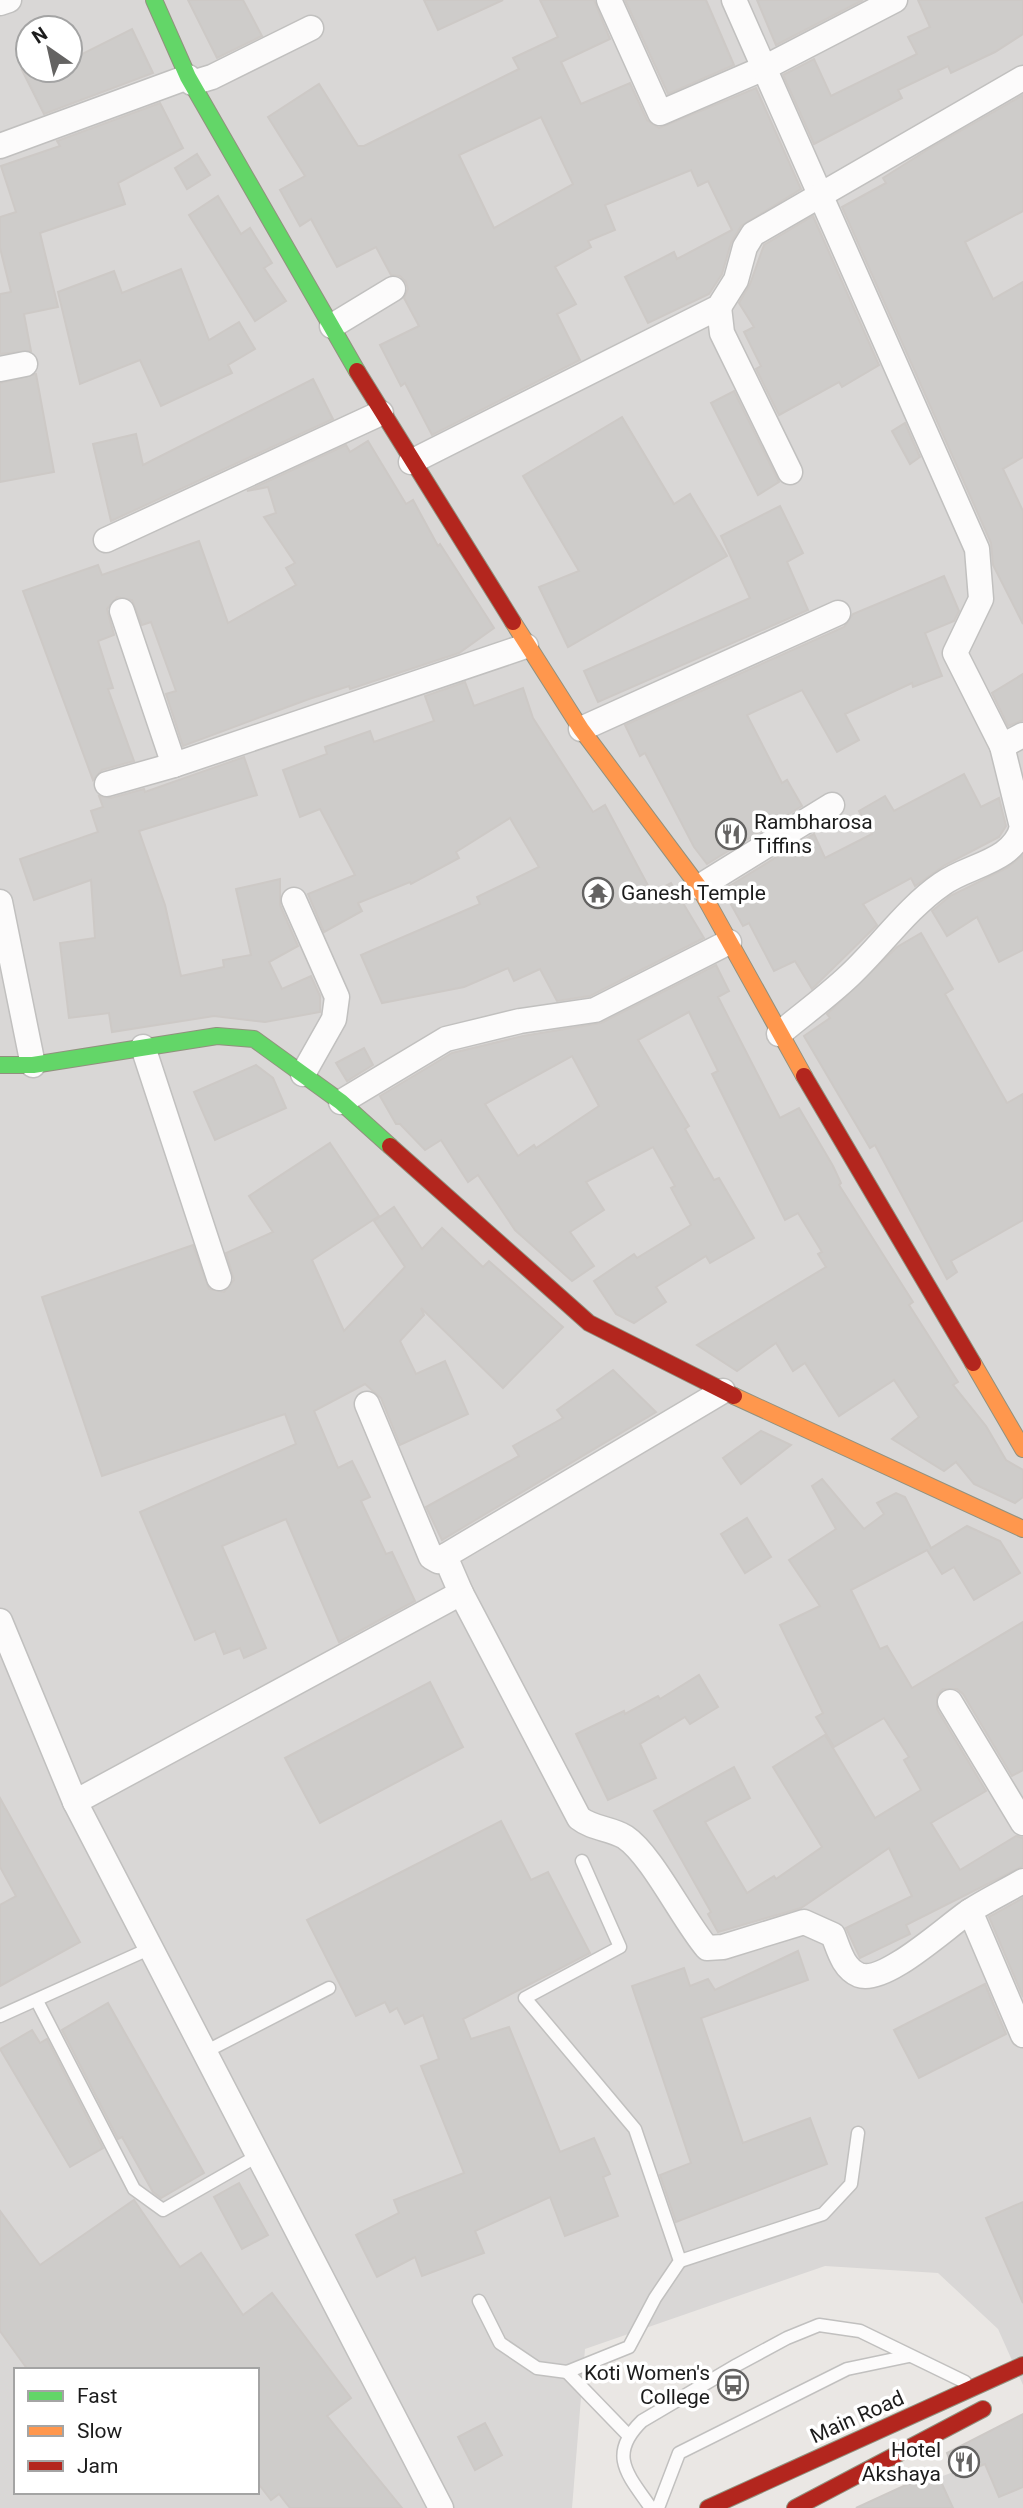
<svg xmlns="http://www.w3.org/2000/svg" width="1023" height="2508" viewBox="0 0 1023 2508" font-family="Roboto,sans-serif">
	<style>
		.residential { fill: #d9d7d6; fill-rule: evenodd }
		.building { fill: #ceccca; stroke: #cdc9c6; stroke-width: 2; fill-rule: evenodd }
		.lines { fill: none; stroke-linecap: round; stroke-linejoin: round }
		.lane-casing { stroke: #c1c0bf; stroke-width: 15 }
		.street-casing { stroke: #c1c0bf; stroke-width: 27 }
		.fast-casing { stroke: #91917e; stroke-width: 18 }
		.slow-casing { stroke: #91917e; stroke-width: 18 }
		.jam-casing { stroke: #91917e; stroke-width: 18 }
		.lane { stroke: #fcfbfb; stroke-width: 12 }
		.street { stroke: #fcfbfb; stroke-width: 24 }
		.fast { stroke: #63d668; stroke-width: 16 }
		.slow { stroke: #ff974d; stroke-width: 16 }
		.jam { stroke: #b3261e; stroke-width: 16 }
		.labels { text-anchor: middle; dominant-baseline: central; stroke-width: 7; stroke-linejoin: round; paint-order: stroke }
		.poi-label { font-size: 21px; fill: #1c1c1c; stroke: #fff; text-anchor: start }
		.street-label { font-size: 21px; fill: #1c1c1c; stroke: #fff }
	</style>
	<rect width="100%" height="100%" fill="#eae7e4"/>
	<g class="residential">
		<path d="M0,0H1023V2385L998,2329L938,2273L825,2266L585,2349L572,2508H0ZM28,28H70V70H28ZM16,2370H257V2492H16Z"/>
		<polygon points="1023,2445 1023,2508 860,2508"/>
	</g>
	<g class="building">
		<polygon points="188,0 243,0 262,36 217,58"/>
		<polygon points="424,0 503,0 438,30"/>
		<path d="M540,0H594L610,39L561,62L581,104L630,83L647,120L659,128L756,88L801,189L741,226L731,243L722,274L709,294L648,323L625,277L674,252L677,259L732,230L708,181L698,186L691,170L605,205L615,230L588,241L591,247L555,267L576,304L557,314L580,360L432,435L405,383L401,386L380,345L419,326L404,298L408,289L406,282L400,276L391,275L376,247L337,267L311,219L300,226L280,190L305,176L268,117L319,84L358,146H364L519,69L513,58L558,37ZM541,117L573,184L494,228L459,155Z"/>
		<polygon points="625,0 706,0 734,65 668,94"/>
		<polygon points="757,0 863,0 776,45"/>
		<polygon points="918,0 1023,0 1023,34 995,52 951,73 948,66 898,90 902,98 814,144 783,75 814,59 831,96 917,54 908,37 930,27"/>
		<polygon points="132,29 153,73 44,114 22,70 70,70 70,60"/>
		<polygon points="1023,95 1023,211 965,242 993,299 1023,282 1023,457 1003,469 1023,511 1023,624 993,565 991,543 842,207 886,183 883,178 927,150"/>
		<polygon points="160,103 183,148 118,183 125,204 40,233 58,307 24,314 31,351 0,354 0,294 11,292 0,248 0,217 16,212 1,166 60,146 57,141"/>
		<polygon points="197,154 210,175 187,189 175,168"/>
		<polygon points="218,196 241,234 250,228 264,250 272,263 264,268 286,301 255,321 189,215"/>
		<polygon points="813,216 879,365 842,387 839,382 779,415 756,369 761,366 744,332 754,327 739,303 750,284 764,245"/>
		<polygon points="181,269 209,340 239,322 255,349 228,365 232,373 161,406 140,360 80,384 58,292 114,271 122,293"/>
		<polygon points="36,374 54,472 0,482 0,383"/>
		<polygon points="313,379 333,419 111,521 93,444 136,434 143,465"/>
		<polygon points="734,391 779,482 758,495 711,403"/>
		<polygon points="622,417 674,504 690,494 727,556 568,647 539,587 579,571 523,476"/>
		<polygon points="905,423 920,457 910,464 892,431"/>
		<polygon points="368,441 406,504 413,500 438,546 440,544 494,628 459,653 350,689 349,686 309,699 183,746 166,694 176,691 151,622 142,625 132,600 117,597 107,609 114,635 98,641 113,688 108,689 134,761 102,770 93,780 23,591 98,565 102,575 199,541 228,623 296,585 286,568 295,563 264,517 276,513 268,487 247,491 346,445 350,452"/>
		<polygon points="780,506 803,553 787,562 808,610 598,702 584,671 750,598 721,536"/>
		<polygon points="944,576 959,611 954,621 925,633 942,676 913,687 912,683 845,714 859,740 837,752 802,690 747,715 782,783 787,780 802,806 707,864 694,847 645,753 640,756 625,725 844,627 853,614"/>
		<polygon points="1023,674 1023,720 1008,726 992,693"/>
		<polygon points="465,682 474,706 523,688 533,718 593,812 605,805 652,893 671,883 704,938 590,996 557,1001 540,969 514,981 508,968 464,987 382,1003 361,955 480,904 477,897 539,867 510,818 456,852 459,858 411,884 410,882 358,903 362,911 324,932 308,894 355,875 320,809 300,817 283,770 327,754 325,747 370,731 374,742 434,721 425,696"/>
		<polygon points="244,757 257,795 139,831 165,905 181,976 224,967 223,960 251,955 236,889 280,879 280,905 298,946 269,962 282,989 311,976 320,996 320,1012 265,1022 214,1016 112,1032 109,1013 69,1018 60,943 95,938 91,880 34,900 20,859 98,832 91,811 103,807 99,796 111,798 144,789 145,792"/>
		<polygon points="964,774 981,807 999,798 1006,826 999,837 945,865 915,886 911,878 863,904 877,925 812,989 795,961 774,971 749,923 743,926 723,890 814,834 825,858 872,834 859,811 885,796 894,811"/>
		<polygon points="1023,855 1023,950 999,962 977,917 947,936 932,911 950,896 1007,868"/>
		<polygon points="921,933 953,989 945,994 1007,1103 1023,1094 1023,1220 951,1261 957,1272 947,1279 875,1145 870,1148 804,1036 830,1018 827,1014 897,947"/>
		<path d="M716,965L729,991L718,997L780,1118L799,1108L833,1166L841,1183L839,1185L913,1302L909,1305L958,1382L953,1385L986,1426L1006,1460L1023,1470V1497L1015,1503L974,1484L956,1462L944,1471L892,1439L919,1417L894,1380L839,1416L805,1363L793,1371L776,1343L737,1371L697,1345L826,1267L818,1254L822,1252L798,1213L785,1220L712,1074L718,1071L689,1012L638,1040L689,1126L685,1129L714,1180L719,1178L754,1238L710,1263L706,1256L656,1287L666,1302L634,1323L616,1314L594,1281L634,1254L637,1258L691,1225L671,1188L675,1186L653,1147L586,1182L604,1210L570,1232L594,1266L572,1281L515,1230L478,1175L468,1182L441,1140L425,1150L400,1124H396L380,1096L452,1053L523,1036L601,1023ZM572,1056L599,1106L536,1148L534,1145L518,1156L485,1104Z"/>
		<polygon points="364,1048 373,1065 347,1081 336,1063"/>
		<polygon points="256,1065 273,1078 286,1108 215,1140 194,1092"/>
		<polygon points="330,1143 379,1216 312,1260 344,1331 405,1267 374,1221 394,1207 422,1249 442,1228 483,1267 489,1261 563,1327 503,1388 421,1308 424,1315 400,1341 416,1374 445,1361 468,1414 400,1445 381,1398 365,1384 314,1411 338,1468 352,1461 370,1497 361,1501 386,1554 392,1552 415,1601 339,1642 286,1519 222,1546 266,1648 244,1658 240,1648 224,1654 215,1631 195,1640 140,1512 296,1444 285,1414 102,1476 42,1297 193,1245 209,1289 224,1292 234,1280 226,1253 273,1232 249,1196"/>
		<polygon points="613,1370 656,1412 442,1540 426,1507 519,1456 513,1446 563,1418 557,1410"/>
		<polygon points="761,1431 791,1445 741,1484 723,1458"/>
		<polygon points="822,1479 864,1529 884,1514 877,1503 896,1493 905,1497 931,1548 967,1526 1000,1541 1020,1573 974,1600 954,1567 942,1574 927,1550 851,1590 880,1649 887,1646 912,1688 1023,1622 1023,1770 1012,1776 963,1694 957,1689 943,1689 937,1695 937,1709 986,1791 931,1823 960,1870 1016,1836 1023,1838 1023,1866 906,1925 910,1934 860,1958 846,1928 912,1896 889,1848 801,1908 718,1932 708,1914 711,1912 654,1811 734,1767 750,1798 705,1822 747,1893 774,1876 776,1879 822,1847 773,1767 825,1735 875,1818 921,1790 904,1760 909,1757 884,1718 834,1747 816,1717 823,1713 780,1625 820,1606 789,1560 836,1529 812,1486"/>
		<polygon points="747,1518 771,1557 745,1573 721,1534"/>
		<polygon points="699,1675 718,1707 690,1724 685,1717 640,1744 656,1778 608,1800 576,1734 624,1711 625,1714 658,1696 660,1699"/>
		<polygon points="430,1682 463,1747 320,1823 285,1758"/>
		<polygon points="0,1798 80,1942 0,1986 0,1905 16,1896 0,1867"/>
		<polygon points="501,1821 531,1880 548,1872 590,1953 463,2019 471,2039 509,2027 560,2152 594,2138 610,2174 603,2177 618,2216 565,2236 550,2197 475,2231 484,2253 422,2276 415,2257 377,2277 356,2235 399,2213 394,2200 464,2173 421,2066 439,2059 423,2015 405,2024 397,2008 390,2012 385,2002 356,2016 307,1920"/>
		<polygon points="1023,1898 1023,1997 989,1917"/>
		<polygon points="798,1951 808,1980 701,2018 743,2143 810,2118 827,2164 676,2222 660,2175 691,2163 632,1986 684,1968 690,1986 708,1979 715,1990"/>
		<polygon points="985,1984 1006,2034 919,2078 894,2030"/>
		<polygon points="108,2003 204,2173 161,2198 153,2192 122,2137 118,2139 62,2030"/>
		<polygon points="32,2030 40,2043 47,2039 103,2148 70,2167 0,2049"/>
		<polygon points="239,2183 268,2235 242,2249 214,2197"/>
		<polygon points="134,2200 180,2267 201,2253 243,2315 272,2293 351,2398 327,2416 402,2508 290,2508 279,2494 271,2500 257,2482 257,2370 28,2370 0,2331 0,2211 40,2265"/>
		<polygon points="1023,2202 1023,2303 986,2218"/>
		<polygon points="1023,2414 1023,2487 999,2497 985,2464 956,2476 947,2453"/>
		<polygon points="485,2423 502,2455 475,2470 458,2437"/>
		<polygon points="936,2471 953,2508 856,2508"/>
	</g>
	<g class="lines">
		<g class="lane-casing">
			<g id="lane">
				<polyline points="37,2001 134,2189 163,2210 259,2155"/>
				<polyline points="0,2016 151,1948"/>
				<polyline points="205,2052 329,1988"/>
				<polyline points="680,2261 823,2214 851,2184 858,2133"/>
				<polyline points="479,2301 500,2343 537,2368 567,2372 629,2347 655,2298 680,2261 635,2129 525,1998 620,1947 582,1861"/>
				<polyline points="567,2372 628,2435"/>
				<path d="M651,2508C628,2475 607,2455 642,2421L737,2365L787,2338L819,2325L860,2331L965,2382"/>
				<polyline points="658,2508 679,2453 847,2369 909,2356"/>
			</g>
		</g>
		<g class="street-casing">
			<g id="street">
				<polyline points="609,0 660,113 762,69 895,0"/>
				<polyline points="734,0 977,549 981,599 955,653 1002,746"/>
				<polyline points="0,3 9,0"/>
				<polyline points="192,83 212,77 311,28"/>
				<polyline points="0,146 188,77"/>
				<polyline points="719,307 722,333 790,472"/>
				<polyline points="332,326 393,289"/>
				<polyline points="0,369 25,364"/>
				<polyline points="411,462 719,307 736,280 745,247 753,234 1023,78"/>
				<polyline points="106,540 381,413"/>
				<polyline points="122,611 174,765"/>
				<polyline points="581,729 838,613"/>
				<polyline points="107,784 174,765 526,646"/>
				<polyline points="699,887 832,805"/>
				<polyline points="294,900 337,997 334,1019 303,1074"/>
				<polyline points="0,902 33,1065"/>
				<path d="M779,1034C803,1014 828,996 850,975C881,946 907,908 942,884C968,865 1014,862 1022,827L1002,746L1023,735"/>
				<polyline points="143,1047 219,1278"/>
				<polyline points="341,1102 446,1039 520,1021 595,1010 729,942"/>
				<polyline points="367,1404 431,1557 438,1561 445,1556"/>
				<path d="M461,1593L579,1818C593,1829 610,1828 625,1837C652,1855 683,1920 707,1948L723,1947L804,1922L833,1935C839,1950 843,1968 859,1975C885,1985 948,1925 970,1911C987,1900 1006,1891 1023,1881"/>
				<polyline points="0,1621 75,1802 441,2508"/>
				<polyline points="950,1702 1023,1823"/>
				<polyline points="75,1802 461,1593 445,1556 723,1391"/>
				<polyline points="970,1911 1023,2035"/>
			</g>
		</g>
		<g class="fast-casing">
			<g id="fast">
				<polyline points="154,0 188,77 357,371"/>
				<polyline points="0,1065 33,1065 217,1036 254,1039 341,1102 390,1146"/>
			</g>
		</g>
		<g class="slow-casing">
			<g id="slow">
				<polyline points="513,622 581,729 699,887 804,1076"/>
				<polyline points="973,1363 1023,1449"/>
				<polyline points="734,1396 1023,1529"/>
			</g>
		</g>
		<g class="jam-casing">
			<g id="jam">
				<polyline points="357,371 513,622"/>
				<polyline points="804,1076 973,1363"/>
				<polyline points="390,1146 589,1323 734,1396"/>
				<polyline points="708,2508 1023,2365"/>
				<polyline points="795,2508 983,2409"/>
			</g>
		</g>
		<use href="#lane" class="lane"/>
		<use href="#street" class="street"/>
		<use href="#fast" class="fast"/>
		<use href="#slow" class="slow"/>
		<use href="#jam" class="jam"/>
	</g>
	<defs>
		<g id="restaurant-ring" transform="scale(1.575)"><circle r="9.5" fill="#fff" stroke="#646362" stroke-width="1.5"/><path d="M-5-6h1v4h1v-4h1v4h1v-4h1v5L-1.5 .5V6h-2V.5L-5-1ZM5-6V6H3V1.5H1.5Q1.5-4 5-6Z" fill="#646362"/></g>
		<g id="temple-ring" transform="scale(1.575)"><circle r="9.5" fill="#fff" stroke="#646362" stroke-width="1.5"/><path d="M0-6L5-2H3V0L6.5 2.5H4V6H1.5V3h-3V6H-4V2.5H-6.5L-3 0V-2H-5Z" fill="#646362"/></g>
		<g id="bus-ring" transform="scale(1.575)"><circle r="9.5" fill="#fff" stroke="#646362" stroke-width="1.5"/><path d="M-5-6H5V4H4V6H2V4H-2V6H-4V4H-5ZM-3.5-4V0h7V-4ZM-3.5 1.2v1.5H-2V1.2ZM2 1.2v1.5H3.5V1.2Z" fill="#646362"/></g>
	</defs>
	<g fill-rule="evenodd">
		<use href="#restaurant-ring" x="731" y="834"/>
		<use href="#temple-ring" x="598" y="893"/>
		<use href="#bus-ring" x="733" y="2385"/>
		<use href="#restaurant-ring" x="964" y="2462"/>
	</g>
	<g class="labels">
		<g class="poi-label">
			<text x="754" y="822">Rambharosa<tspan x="754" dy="24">Tiffins</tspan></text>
			<text x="621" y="893">Ganesh Temple</text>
			<text x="710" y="2373" text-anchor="end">Koti Women's<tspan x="710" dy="24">College</tspan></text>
			<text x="941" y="2450" text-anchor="end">Hotel<tspan x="941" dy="24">Akshaya</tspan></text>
		</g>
		<g class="street-label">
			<text transform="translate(857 2417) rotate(-24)">Main Road</text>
		</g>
	</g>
	<rect x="14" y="2368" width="245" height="126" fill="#ffffff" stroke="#a4a4a4" stroke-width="2"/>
	<rect x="28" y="2391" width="35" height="10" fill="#63d668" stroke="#a4a4a4" stroke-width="2"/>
	<text x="77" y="2403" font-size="21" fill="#1c1c1c">Fast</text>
	<rect x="28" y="2426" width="35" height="10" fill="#ff974d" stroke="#a4a4a4" stroke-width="2"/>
	<text x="77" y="2438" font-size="21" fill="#1c1c1c">Slow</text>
	<rect x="28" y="2461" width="35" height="10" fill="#b3261e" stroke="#a4a4a4" stroke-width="2"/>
	<text x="77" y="2473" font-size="21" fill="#1c1c1c">Jam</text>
	<g transform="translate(49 49) rotate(326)"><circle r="33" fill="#ffffff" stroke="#a4a4a4" stroke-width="2"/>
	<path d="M0-5L12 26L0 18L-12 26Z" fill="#646362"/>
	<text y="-10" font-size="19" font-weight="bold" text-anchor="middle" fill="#1c1c1c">N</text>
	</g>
</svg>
